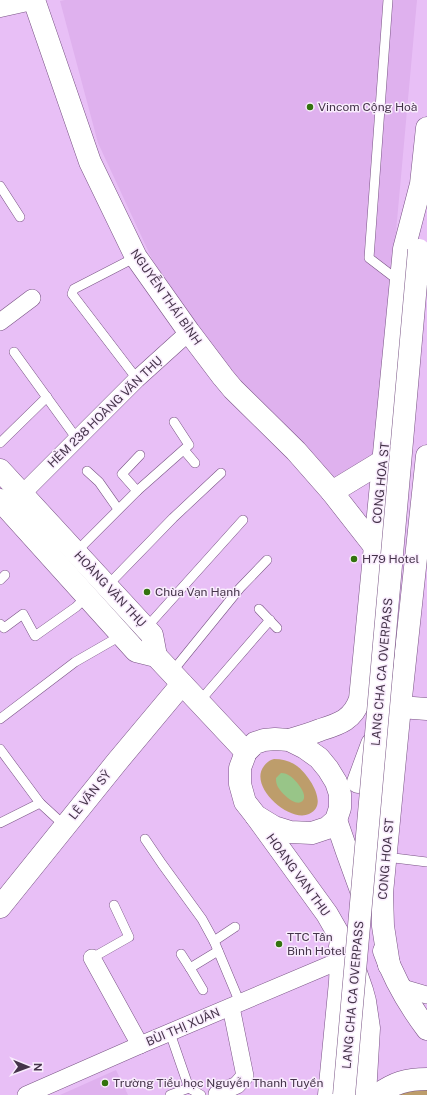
<svg xmlns="http://www.w3.org/2000/svg" width="427" height="1095" viewBox="0 0 427 1095" font-family="'Public Sans',sans-serif">
	<style>
		.built { fill: #dfb1ee }
		.green { fill: #bd9d6b }
		.water { fill: #98c588 }
		.lines { fill: none; stroke-linecap: round; stroke-linejoin: round }
		.lane-casing { stroke: #795485; stroke-width: 10 }
		.street-casing { stroke: #795485; stroke-width: 18 }
		.secondary-casing { stroke: #795485; stroke-width: 23 }
		.primary-casing { stroke: #795485; stroke-width: 23 }
		.lane { stroke: #fff; stroke-width: 9 }
		.street { stroke: #fff; stroke-width: 17 }
		.secondary { stroke: #fff; stroke-width: 22 }
		.primary { stroke: #fff; stroke-width: 22 }
		.primary-bridge-casing { stroke: #795485; stroke-width: 23; stroke-linecap: butt }
		.primary-bridge { stroke: #fff; stroke-width: 22 }
		.poi-dot { fill: #33730e; stroke: #f9ecfd; stroke-width: 1.5 }
		.labels { text-anchor: middle; dominant-baseline: central; stroke-width: 3; stroke-linejoin: round; paint-order: stroke }
		.poi-label { font-size: 12px; fill: #45344a; stroke: #f9ecfd; text-anchor: start }
		.street-label { font-size: 12px; fill: #45344a; stroke: #f9ecfd }
	</style>
	<rect width="100%" height="100%" fill="#e8bff6"/>
	<g class="built">
		<polygon points="65,0 417,0 393,265 372,466 332,482 226,368 158,272 98,143 60,1"/>
		<polygon points="116,1070 128,1095 60,1095"/>
	</g>
	<g class="green">
		<path d="M274,759C283,759 290,761 297,766C308,774 330,805 309,814C289,823 248,786 264,766C267,762 270,760 274,759Z"/>
		<polygon points="427,1084 427,1095 393,1095"/>
	</g>
	<path class="water" d="M281,773C285,773 287,774 290,776C295,779 311,797 301,802C294,806 279,791 277,785C276,782 276,781 276,778Z"/>
	<g class="lines">
		<g class="lane-casing">
			<g id="lane">
				<polyline points="388,0 369,258 399,281"/>
				<polyline points="0,186 20,217"/>
				<polyline points="136,257 74,289 72,294 137,379"/>
				<polyline points="14,352 77,439"/>
				<polyline points="0,443 47,397"/>
				<polyline points="184,450 195,463"/>
				<polyline points="87,471 99,482 118,509"/>
				<polyline points="137,491 122,474 140,455"/>
				<polyline points="76,552 137,491 189,445 174,422"/>
				<polyline points="0,580 5,575"/>
				<polyline points="107,586 173,518 221,473"/>
				<polyline points="259,609 277,628"/>
				<polyline points="0,624 4,628 23,614 35,636 76,607 87,596"/>
				<polyline points="146,628 243,520"/>
				<polyline points="171,673 240,588 267,560"/>
				<polyline points="199,702 270,620"/>
				<polyline points="0,719 75,662 122,635"/>
				<polyline points="0,749 40,803 65,826"/>
				<polyline points="0,823 40,803"/>
				<polyline points="145,839 162,864 202,919 214,941 240,1003"/>
				<polyline points="386,857 427,862"/>
				<polyline points="214,941 235,927"/>
				<polyline points="181,954 190,968"/>
				<polyline points="92,958 129,937 114,905"/>
				<polyline points="203,990 190,968 218,951"/>
				<polyline points="170,1033 189,1088 201,1095"/>
				<polyline points="170,1095 189,1088"/>
			</g>
		</g>
		<g class="street-casing">
			<g id="street">
				<polyline points="0,322 32,298"/>
				<polyline points="22,494 137,379 189,332"/>
				<polyline points="92,958 140,1045"/>
				<polyline points="399,987 427,995"/>
				<polyline points="217,1094 237,1085 245,1076 231,1007"/>
				<polyline points="26,1095 140,1045 341,960"/>
			</g>
		</g>
		<g class="secondary-casing">
			<g id="secondary">
				<polyline points="34,0 90,162 136,257 189,332 223,377 233,389 296,451 332,492 375,547"/>
				<polyline points="0,6 27,0"/>
				<polyline points="332,492 383,461"/>
				<polyline points="400,707 427,709"/>
				<polyline points="0,907 116,763 182,684"/>
			</g>
		</g>
		<g class="primary-casing">
			<g id="primary">
				<polyline points="0,470 152,635 156,656"/>
				<polyline points="0,500 136,651 156,656 246,752"/>
				<polygon points="275,739 289,740 305,748 319,758 328,769 336,782 340,794 340,808 336,820 327,828 312,833 290,832 274,827 256,816 245,802 240,784 240,768 246,752 255,743 264,740"/>
				<path d="M289,740C300,737 310,734 320,730C339,724 353,720 360,699L404,249L421,184L427,128"/>
				<polyline points="358,782 372,744"/>
				<polyline points="256,816 327,914 339,935 352,961 362,990 365,1001 369,1028 365,1095"/>
				<polyline points="336,820 347,852 363,896"/>
				<path d="M384,951C394,980 409,1005 427,1029"/>
				<polyline points="389,965 383,926 382,893 400,707 427,456"/>
				<polyline points="329,1095 340,982 341,960 340,946"/>
				<path d="M377,1095C394,1083 406,1079 427,1079"/>
			</g>
		</g>
		<use href="#lane" class="lane"/>
		<use href="#street" class="street"/>
		<use href="#secondary" class="secondary"/>
		<use href="#primary" class="primary"/>
		<g class="primary-bridge-casing">
			<polyline id="primary-bridge" points="344,1095 419,250"/>
		</g>
		<use href="#primary-bridge" class="primary-bridge"/>
	</g>
	<g class="poi-dot">
		<circle cx="310" cy="107" r="4"/>
		<circle cx="354" cy="559" r="4"/>
		<circle cx="147" cy="592" r="4"/>
		<circle cx="279" cy="944" r="4"/>
		<circle cx="105" cy="1083" r="4"/>
	</g>
	<g class="labels">
		<g class="poi-label">
			<text x="318" y="107">Vincom Cộng Hoà</text>
			<text x="362" y="559">H79 Hotel</text>
			<text x="155" y="592">Chùa Vạn Hạnh</text>
			<text x="287" y="937">TTC Tân<tspan x="287" dy="14">Bình Hotel</tspan></text>
			<text x="113" y="1083">Trường Tiểu học Nguyễn Thanh Tuyền</text>
		</g>
		<g class="street-label">
			<text transform="translate(166 297) rotate(55)">NGUYỄN THÁI BÌNH</text>
			<text transform="translate(105 412) rotate(-44)">HẺM 238 HOÀNG VĂN THỤ</text>
			<text transform="translate(381 483) rotate(-84)">CONG HOA ST</text>
			<text transform="translate(110 589) rotate(47)">HOÀNG VĂN THỤ</text>
			<text transform="translate(382 672) rotate(-85)">LANG CHA CA OVERPASS</text>
			<text transform="translate(90 795) rotate(-51)">LÊ VĂN SỸ</text>
			<text transform="translate(386 859) rotate(-85)">CONG HOA ST</text>
			<text transform="translate(298 875) rotate(54)">HOANG VAN THU</text>
			<text transform="translate(353 995) rotate(-85)">LANG CHA CA OVERPASS</text>
			<text transform="translate(183 1027) rotate(-23)">BÙI THỊ XUÂN</text>
		</g>
	</g>
	<g transform="translate(28 1067) rotate(91)" stroke="#f9ecfd" stroke-width="3" paint-order="stroke">
	<path d="M0-3L7 15L0 10L-7 15Z" fill="#45344a"/>
	<text y="-6" font-size="11" font-weight="bold" text-anchor="middle" fill="#45344a">N</text>
	</g>
</svg>
